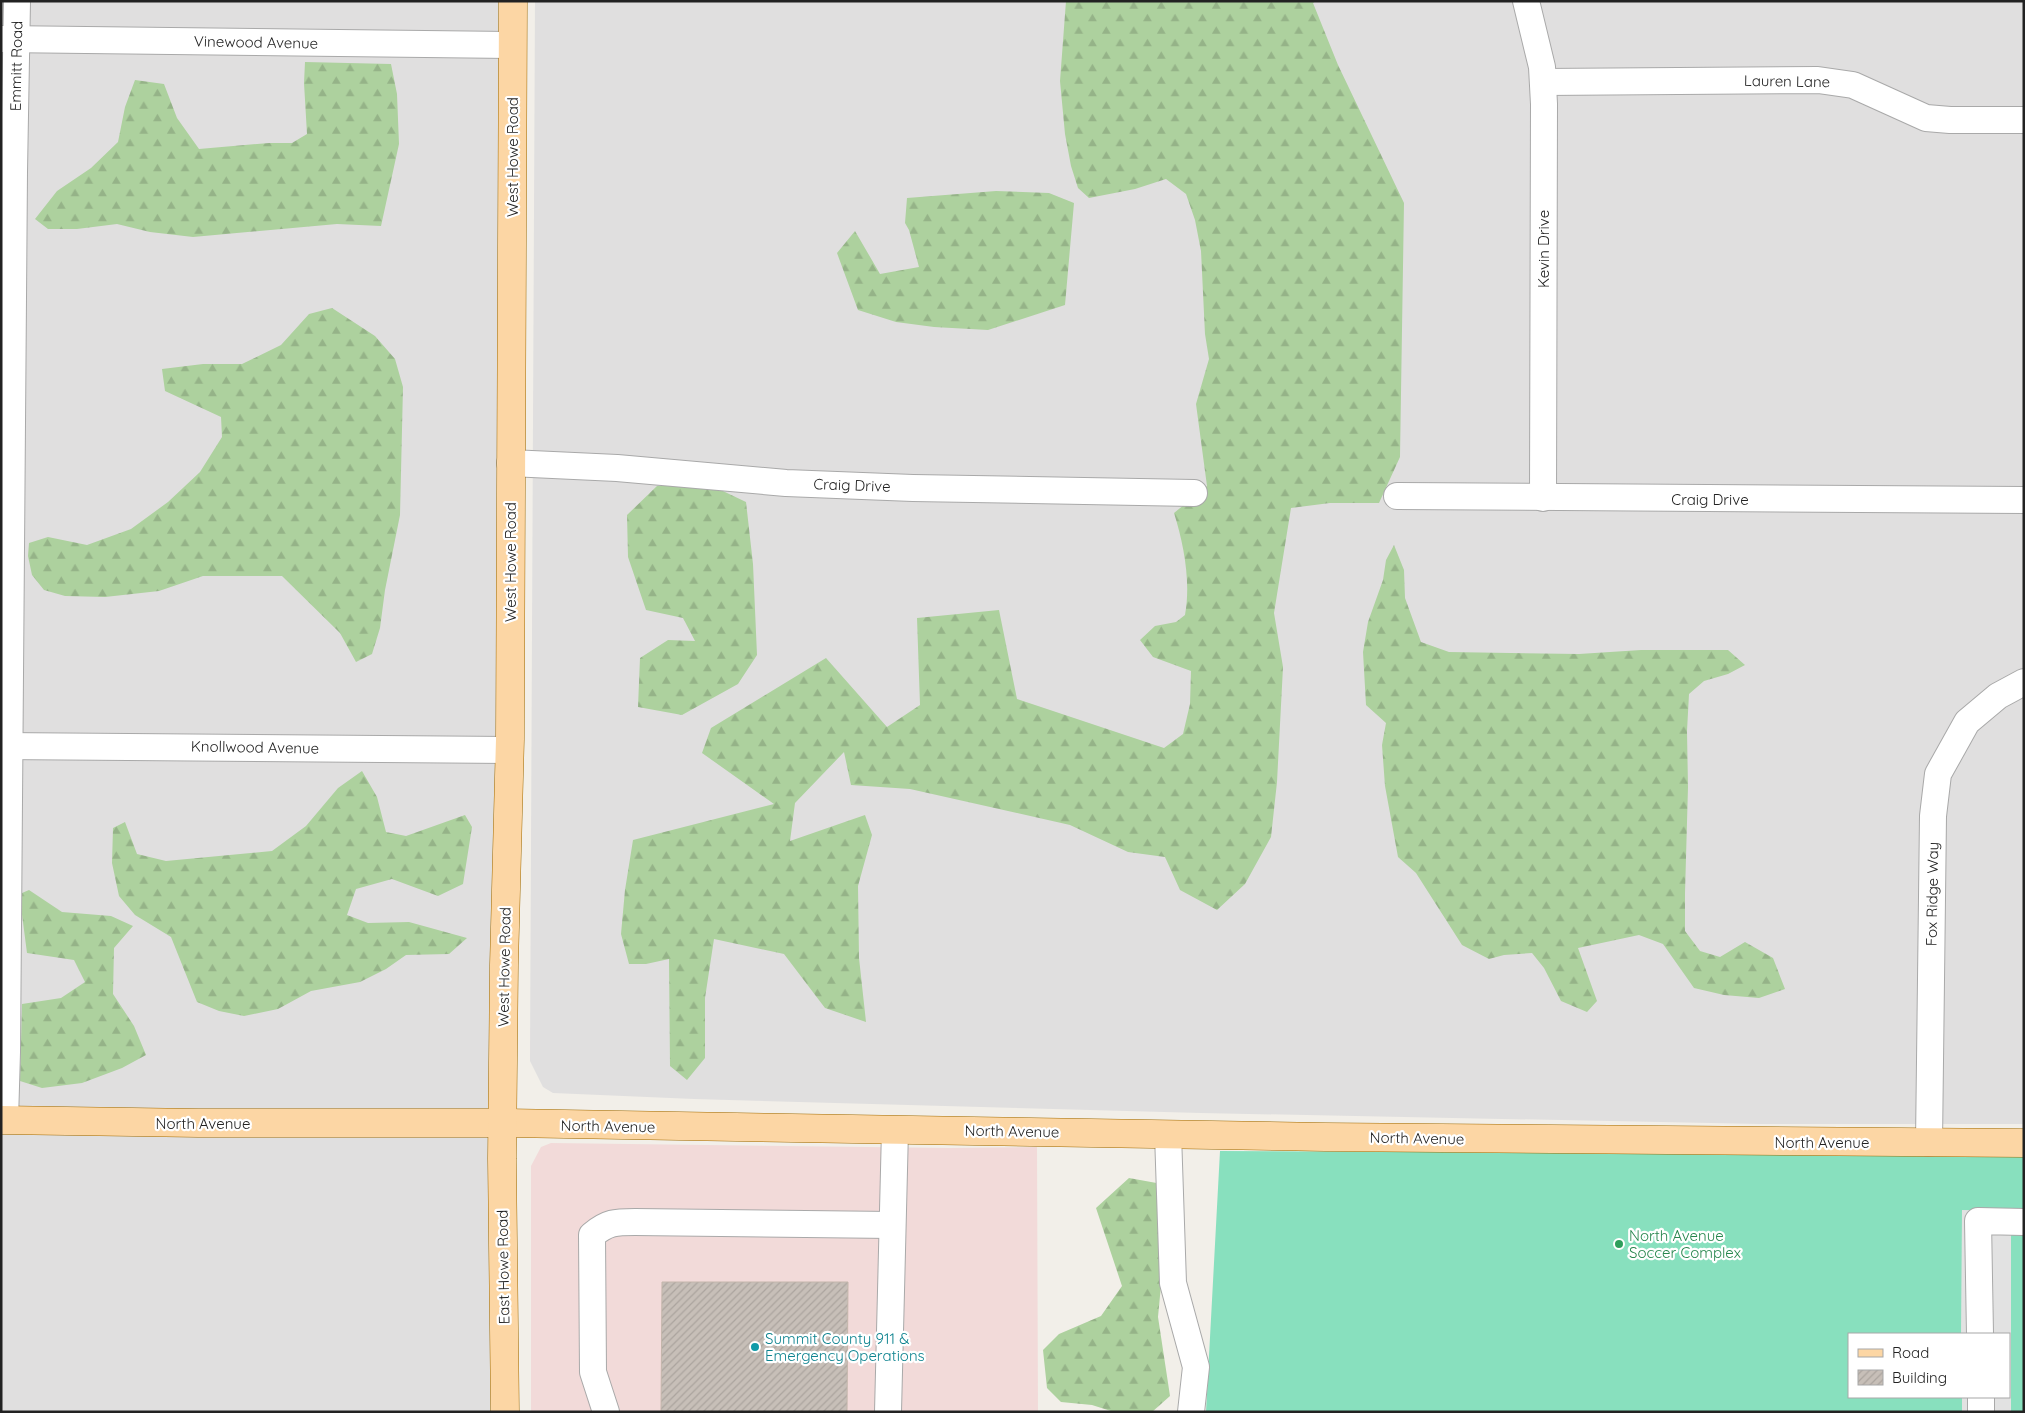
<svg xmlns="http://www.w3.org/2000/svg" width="2025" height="1413" viewBox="0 0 2025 1413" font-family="Quicksand,sans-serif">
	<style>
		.residential { fill: #e0dfdf }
		.commercial { fill: #f2dad9 }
		.forest { fill: url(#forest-firs) }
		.pitch { fill: #88e0be; fill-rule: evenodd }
		.parking { fill: #e2e2e2 }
		.building { fill: url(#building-hatch); stroke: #c4b6ab }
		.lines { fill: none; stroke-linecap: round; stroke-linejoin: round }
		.minor-casing { stroke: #a9a9a9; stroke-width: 28 }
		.major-casing { stroke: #a06b00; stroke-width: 29 }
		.minor { stroke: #fff; stroke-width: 26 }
		.major { stroke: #fcd6a4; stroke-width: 28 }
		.leisure-dot { fill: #2e9e5b; stroke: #fff; stroke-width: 2 }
		.culture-dot { fill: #0f9aa8; stroke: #fff; stroke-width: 2 }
		.labels { text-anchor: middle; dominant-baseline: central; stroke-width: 4.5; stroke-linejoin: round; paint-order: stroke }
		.street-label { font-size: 15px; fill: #222; stroke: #fff }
		.leisure-label { font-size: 15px; fill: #27864d; stroke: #fff; text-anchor: start }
		.culture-label { font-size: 15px; fill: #0d838f; stroke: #fff; text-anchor: start }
	</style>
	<defs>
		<pattern id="forest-firs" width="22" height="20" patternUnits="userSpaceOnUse" patternTransform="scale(1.25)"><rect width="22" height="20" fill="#add19e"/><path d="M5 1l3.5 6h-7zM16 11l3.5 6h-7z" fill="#95b388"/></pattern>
		<pattern id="building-hatch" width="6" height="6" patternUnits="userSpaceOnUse" patternTransform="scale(1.25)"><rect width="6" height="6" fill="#c7bfb8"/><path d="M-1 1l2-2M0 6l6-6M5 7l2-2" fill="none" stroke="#aba49e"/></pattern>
	</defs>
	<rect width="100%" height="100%" fill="#f2efe9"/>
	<g class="residential">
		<polygon points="1,1 513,1 505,1412 1,1412"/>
		<polygon points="535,1 2024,1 2024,1124 1760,1124 1201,1113 694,1099 553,1093 543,1087 530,1061"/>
	</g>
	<polygon class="commercial" points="551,1143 949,1148 1037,1147 1038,1412 531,1412 531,1166 541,1147"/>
	<g class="forest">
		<path d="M1066,1H1316L1313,3L1338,65L1404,203L1400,457L1379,503H1330L1291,508L1274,613L1283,667L1277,782L1271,837L1245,884L1217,910L1180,890L1165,857L1128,852L1070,825L910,789L851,785L844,752L795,803L790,841L865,815L872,835L858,886L859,958L866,1022L825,1008L784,954L714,939L705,998V1058L687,1080L670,1066L669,959L646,964H629L621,934L625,890L633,840L774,804L702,753L711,728L826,658L887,727L920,705L917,618L999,610L1017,699L1164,748L1183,734L1190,704L1191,671L1153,657L1140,640L1155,626L1176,622L1185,615C1191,582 1184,545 1174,513L1207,486L1196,404L1209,359L1205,334L1201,251L1195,220L1186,194L1166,179L1135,189L1089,198L1078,188L1071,166L1065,134L1060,81Z"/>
		<polygon points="305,62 391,64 397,94 399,144 381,226 337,224 193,237 150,232 117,224 77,229 48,229 35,219 57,191 91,168 118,142 125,107 135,80 164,84 177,118 199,149 269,143 292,143 307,134 304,83"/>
		<polygon points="996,191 1049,193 1074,203 1065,305 988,330 934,327 896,322 858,310 837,253 855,231 880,274 919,267 909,230 905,223 907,198"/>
		<polygon points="332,308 375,336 395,359 403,387 400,515 385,590 380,628 372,654 356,662 340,633 282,576 203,576 159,591 105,597 65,596 44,590 32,575 28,556 29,543 48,537 87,545 131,529 168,502 200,472 222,437 221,417 165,391 162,369 203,364 242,364 281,345 309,314"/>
		<polygon points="706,483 746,502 753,564 757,655 738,684 682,715 638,707 640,658 668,640 695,641 683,618 646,610 628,557 627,515 657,486"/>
		<polygon points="1394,545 1404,570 1405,598 1421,642 1449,652 1579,654 1641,650 1728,650 1745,665 1728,674 1704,681 1689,694 1687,731 1688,787 1685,893 1685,931 1700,951 1720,957 1745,942 1773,958 1785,989 1759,998 1724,995 1694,988 1663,944 1639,935 1578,948 1597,1001 1587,1012 1561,1001 1544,968 1532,953 1504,955 1489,959 1462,945 1416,873 1398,857 1385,786 1382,745 1386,723 1366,705 1363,652 1368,622 1383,580 1386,560"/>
		<polygon points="362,771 377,797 386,832 406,836 465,815 472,827 463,884 438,896 392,879 356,889 347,915 368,923 409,922 467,938 449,954 406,955 386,969 360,982 311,991 278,1009 244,1016 219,1011 197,1002 171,937 135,915 119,896 112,863 113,828 125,822 137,854 166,861 272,851 306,826 338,788"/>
		<polygon points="29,890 62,912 111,916 133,926 114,948 113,994 134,1026 146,1055 122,1068 82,1083 42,1088 20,1081 22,1004 61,998 85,982 74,960 27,953 21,907 22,893"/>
		<polygon points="1129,1178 1162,1184 1164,1254 1158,1317 1170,1396 1152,1412 1114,1412 1092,1405 1061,1402 1047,1388 1043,1350 1059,1334 1101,1316 1122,1286 1096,1208"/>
	</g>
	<path class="pitch" d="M1220,1151L2024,1155V1412H1206ZM1849,1334H2009V1397H1849Z"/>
	<polygon class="parking" points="1962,1210 2011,1211 2011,1412 1962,1412 1962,1397 2009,1397 2009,1334 1961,1334"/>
	<polygon class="building" points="662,1282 848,1282 847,1412 661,1412"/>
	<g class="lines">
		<g class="minor-casing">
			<g id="minor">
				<polyline points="1526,1 1542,67 1544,104 1543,498"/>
				<polyline points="1,39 512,45"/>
				<polyline points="1543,82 1818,80 1853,85 1926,118 1950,120 2024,120"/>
				<polyline points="510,463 617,468 786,483 913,488 1194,493"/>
				<polyline points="1397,496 2024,500"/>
				<polyline points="1,746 509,750"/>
				<polyline points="5,1120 7,1052 14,172 17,1"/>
				<polyline points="1168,1134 1173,1283 1196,1367 1191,1412"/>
				<polyline points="1929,1143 1933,816 1938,774 1967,722 1998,696 2024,682"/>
				<polyline points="1980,1334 1978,1221 2024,1222"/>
				<polyline points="1981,1397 1981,1412"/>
				<path d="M606,1412L593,1372L592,1235C608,1222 615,1222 635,1222L892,1225"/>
				<polyline points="888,1412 895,1130"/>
			</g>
		</g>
		<g class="major-casing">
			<g id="major">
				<polyline points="1,1120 198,1123 503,1123 1325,1137 2024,1143"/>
				<polyline points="505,1412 502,1159 504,965 510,739 513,1"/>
			</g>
		</g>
		<use href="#minor" class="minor"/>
		<use href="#major" class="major"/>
	</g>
	<circle class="leisure-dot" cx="1619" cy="1244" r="5"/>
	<circle class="culture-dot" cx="755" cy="1347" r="5"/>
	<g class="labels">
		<g class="street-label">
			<text transform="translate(256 42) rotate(1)">Vinewood Avenue</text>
			<text transform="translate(16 66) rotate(-89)">Emmitt Road</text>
			<text transform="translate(1787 81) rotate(1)">Lauren Lane</text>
			<text transform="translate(512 157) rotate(-90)">West Howe Road</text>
			<text transform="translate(1543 249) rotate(-90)">Kevin Drive</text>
			<text transform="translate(852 485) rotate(2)">Craig Drive</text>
			<text x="1710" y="499">Craig Drive</text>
			<text transform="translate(510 562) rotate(-90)">West Howe Road</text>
			<text transform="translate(255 747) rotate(1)">Knollwood Avenue</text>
			<text transform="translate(1932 894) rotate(-89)">Fox Ridge Way</text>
			<text transform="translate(504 967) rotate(-89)">West Howe Road</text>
			<text x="203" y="1123">North Avenue</text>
			<text transform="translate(608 1126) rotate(1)">North Avenue</text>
			<text transform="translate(1012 1131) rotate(1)">North Avenue</text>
			<text transform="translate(1417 1138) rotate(1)">North Avenue</text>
			<text x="1822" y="1142">North Avenue</text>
			<text transform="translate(503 1267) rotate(-91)">East Howe Road</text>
		</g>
		<g class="leisure-label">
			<text x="1629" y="1235">North Avenue<tspan x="1629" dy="17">Soccer Complex</tspan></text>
		</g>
		<g class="culture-label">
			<text x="765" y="1338">Summit County 911 &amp;<tspan x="765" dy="17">Emergency Operations</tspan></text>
		</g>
	</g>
	<rect width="2025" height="1413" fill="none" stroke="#222222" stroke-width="5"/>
	<rect x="1848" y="1333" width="162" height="65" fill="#ffffff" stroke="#a7a7a7"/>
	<rect x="1858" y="1349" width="25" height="8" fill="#fcd6a4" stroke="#a7a7a7"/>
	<text x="1892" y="1358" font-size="15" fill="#222222">Road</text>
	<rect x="1858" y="1370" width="25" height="15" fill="url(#building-hatch)" stroke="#a7a7a7"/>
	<text x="1892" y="1383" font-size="15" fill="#222222">Building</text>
</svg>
